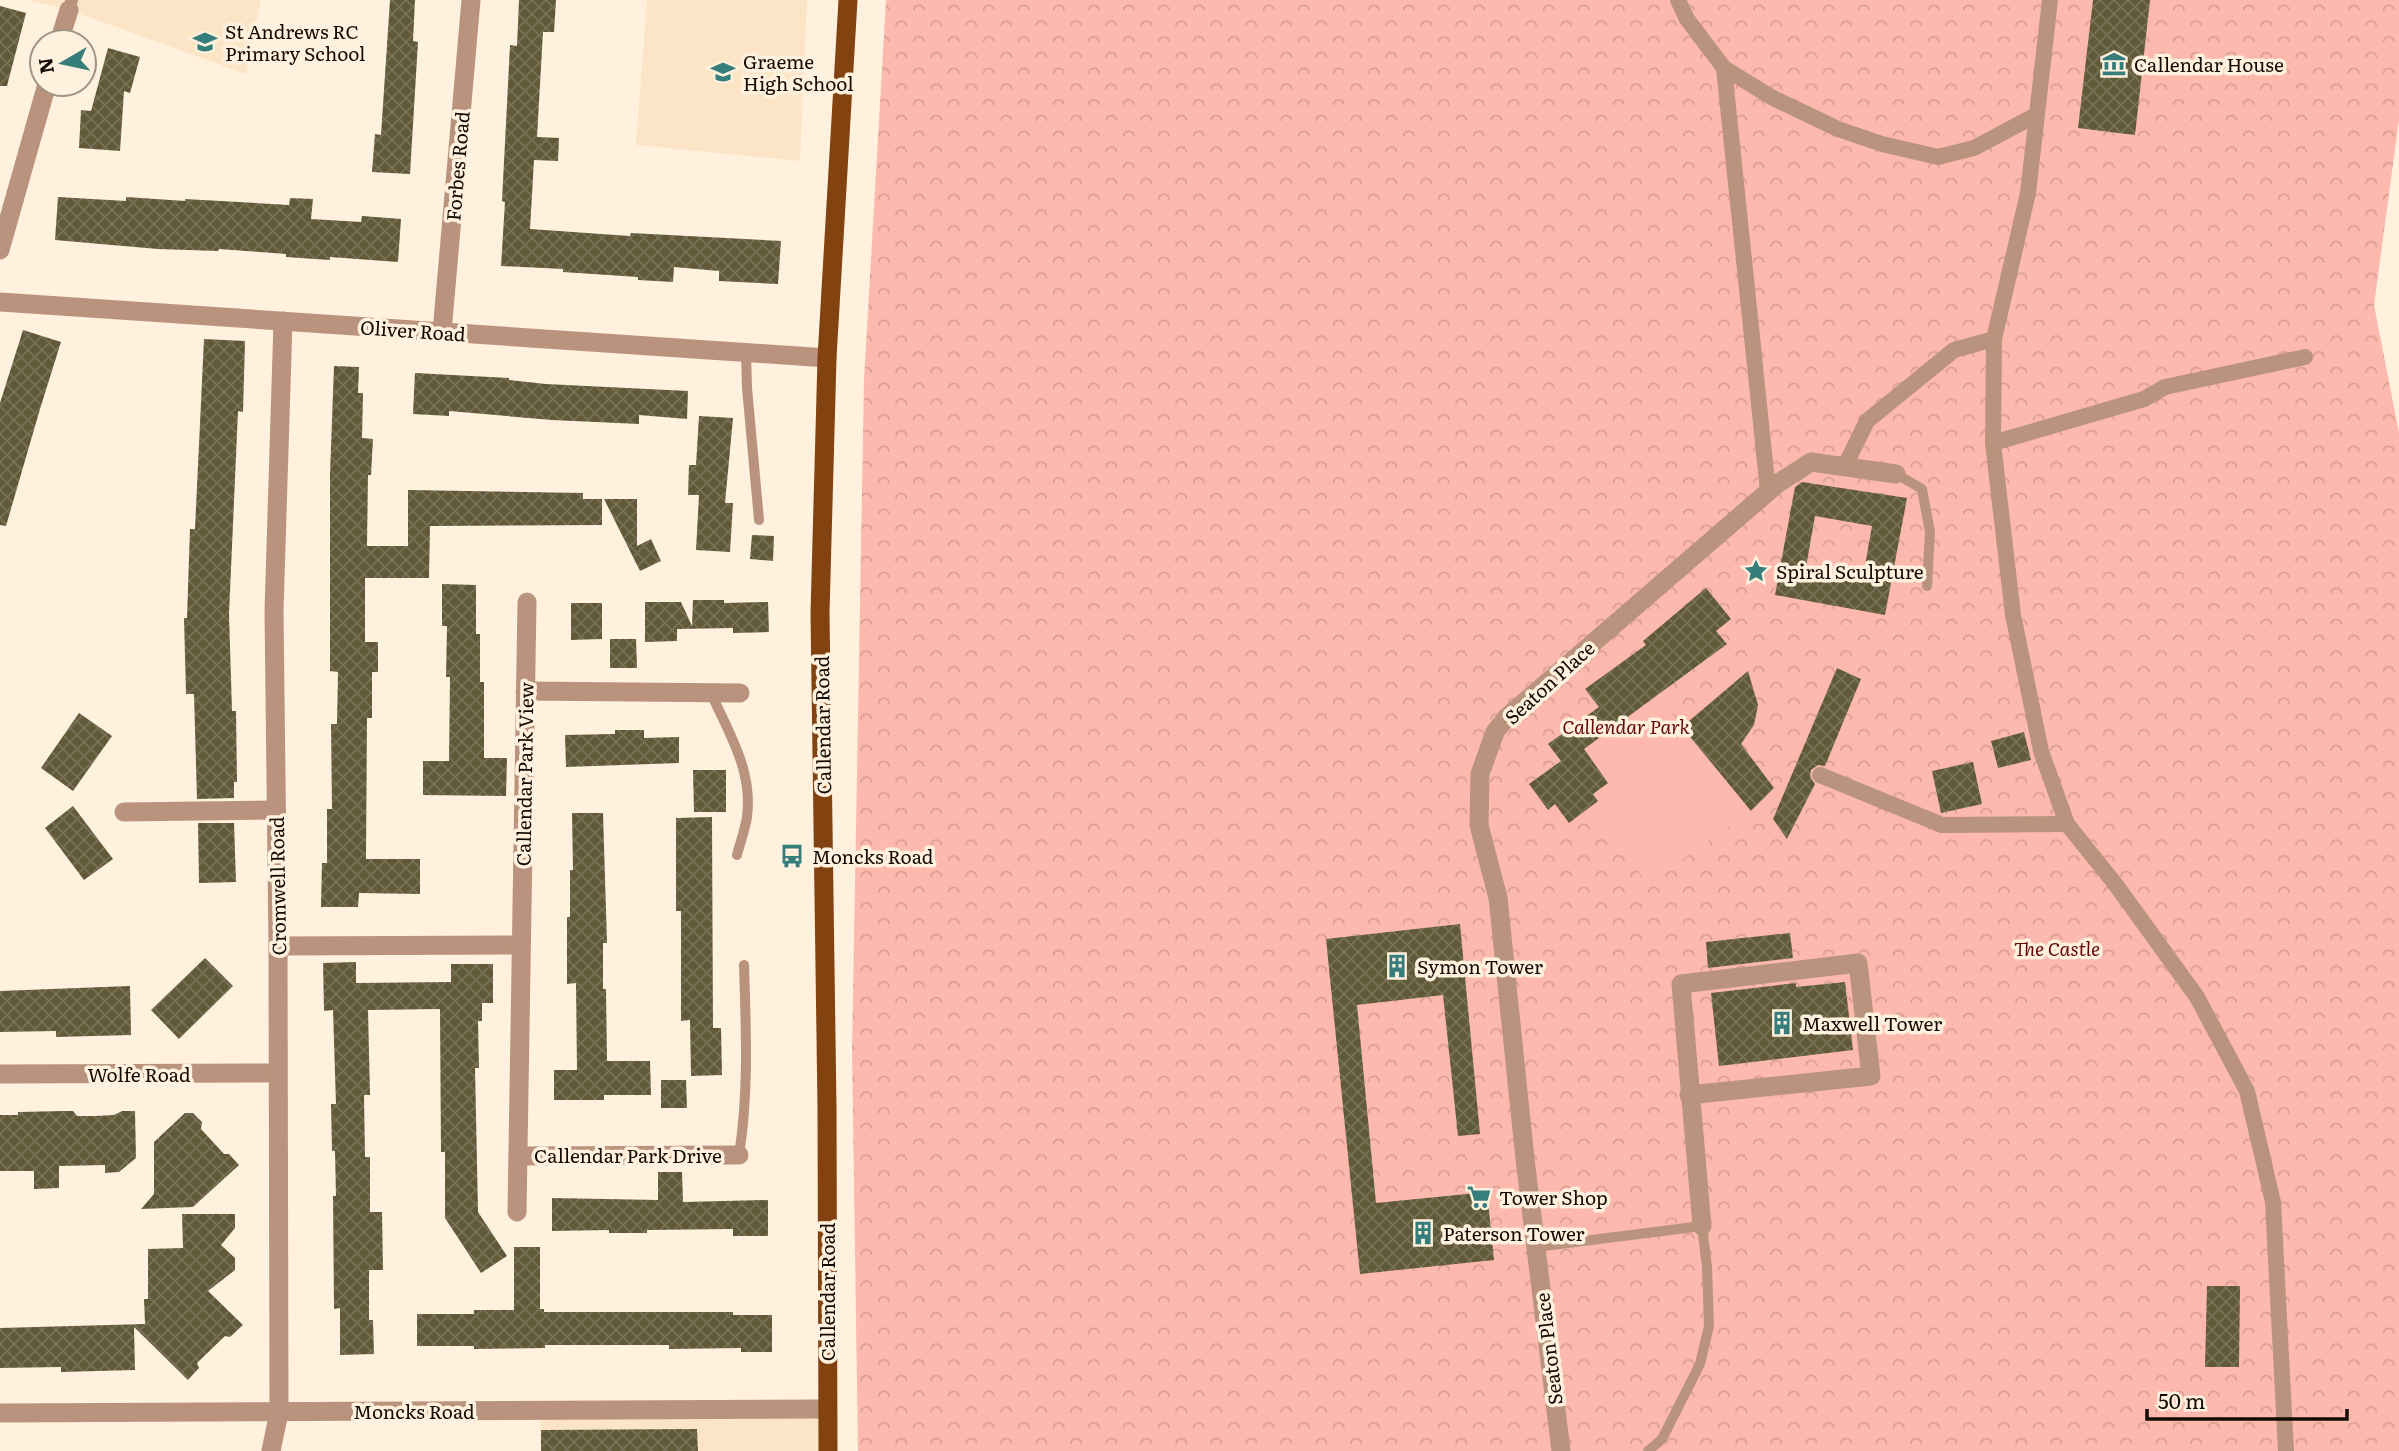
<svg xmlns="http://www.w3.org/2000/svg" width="2399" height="1451" viewBox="0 0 2399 1451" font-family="Literata,serif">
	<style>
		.built { fill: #fce5c6 }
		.park { fill: url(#park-crowns) }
		.garden { fill: #fdb9ae }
		.building { fill: url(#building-cross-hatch); fill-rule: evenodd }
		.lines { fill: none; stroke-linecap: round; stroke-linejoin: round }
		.service { stroke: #b9937d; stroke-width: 10 }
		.pedestrian { stroke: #b9937d; stroke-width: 16 }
		.minor { stroke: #b9937d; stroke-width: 19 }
		.primary { stroke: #834311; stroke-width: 19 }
		.labels { text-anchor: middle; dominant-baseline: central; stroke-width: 7; stroke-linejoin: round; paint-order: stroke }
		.poi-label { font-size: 19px; fill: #120b02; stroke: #fff1dd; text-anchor: start }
		.street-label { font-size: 19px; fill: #120b02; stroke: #fff1dd }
		.park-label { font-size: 19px; font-style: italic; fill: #630804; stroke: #fff1dd }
	</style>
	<defs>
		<pattern id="park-crowns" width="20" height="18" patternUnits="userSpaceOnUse" patternTransform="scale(1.75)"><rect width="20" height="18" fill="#fdb9ae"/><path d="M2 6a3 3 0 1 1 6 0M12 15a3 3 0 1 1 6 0" fill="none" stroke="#d89e94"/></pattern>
		<pattern id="building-cross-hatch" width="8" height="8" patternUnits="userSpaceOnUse" patternTransform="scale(1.75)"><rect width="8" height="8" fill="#605a39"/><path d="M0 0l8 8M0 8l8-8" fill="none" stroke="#767158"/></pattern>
	</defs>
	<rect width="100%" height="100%" fill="#fff1dd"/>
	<g class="built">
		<polygon points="28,0 261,0 246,74 69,10"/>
		<polygon points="647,0 807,0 800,161 636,145"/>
		<polygon points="540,1407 827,1409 828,1451 541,1451"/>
	</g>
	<polygon class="park" points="886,0 2399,0 2399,120 2374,305 2399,433 2399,1451 858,1451 852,1051 864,380"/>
	<polygon class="garden" points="1657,696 1751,811 1648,884 1589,808 1598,801 1593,794 1608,783 1583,749"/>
	<g class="building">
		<polygon points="390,0 415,0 413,41 418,42 410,174 372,172 375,134 381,135"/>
		<polygon points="519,0 556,0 554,32 543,32 537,137 559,138 558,161 534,160 530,229 630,236 631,233 781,241 778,284 719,281 719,271 674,267 673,282 638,280 638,277 563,272 563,269 501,266 505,202 502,201 510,45 517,46"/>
		<polygon points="2093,0 2150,0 2135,135 2078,128"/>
		<polygon points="0,6 26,13 7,86 0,86"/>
		<polygon points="108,48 140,57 130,93 124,91 120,151 79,148 81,110 91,111"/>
		<polygon points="58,197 126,201 126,197 185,201 185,199 289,205 290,198 313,199 311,219 361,222 362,216 401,219 398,262 330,257 330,260 286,257 286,254 219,249 218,251 158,249 55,240"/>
		<polygon points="23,330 61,342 40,409 6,526 0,525 0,403"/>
		<polygon points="204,339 245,341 243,412 238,411 229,614 232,711 236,711 237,782 234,782 234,798 197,799 194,694 186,694 184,618 187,618 190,529 195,529"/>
		<polygon points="334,366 359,367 358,393 363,393 362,438 373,439 371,475 368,475 367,546 408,546 408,490 583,493 583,499 602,499 602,525 430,526 429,578 365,578 365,642 378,642 378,672 372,672 372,718 367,718 366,859 420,859 420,894 359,893 358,907 321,907 322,863 327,863 327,809 332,809 331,724 337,724 338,672 330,671 330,474"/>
		<polygon points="415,373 509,378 509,380 546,384 688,391 687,419 639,415 639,424 552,420 449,411 449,416 413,414"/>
		<polygon points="699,416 733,418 725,503 733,503 730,552 696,550 699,495 688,495 689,465 696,465"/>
		<path d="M1802,482L1907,498L1885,615L1775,595L1795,487ZM1815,516L1872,526L1862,583L1805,573Z"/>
		<polygon points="604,499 637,499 637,546 651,539 661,561 640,571"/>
		<polygon points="752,535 774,536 773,561 750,559"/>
		<polygon points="442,584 476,585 476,634 480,634 480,682 484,682 484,758 507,758 506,796 423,795 423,761 449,761 450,677 446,677 447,626 442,626"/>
		<polygon points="1706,588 1731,619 1716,631 1727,644 1584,749 1608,783 1593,794 1598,801 1569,823 1555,804 1548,810 1529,784 1561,761 1548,744 1599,707 1585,689 1646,645 1643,641"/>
		<polygon points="693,600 724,600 724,603 768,602 769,632 733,633 733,628 677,629 677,641 645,642 645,602 681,602 692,626"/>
		<polygon points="571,603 602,603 602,639 571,640"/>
		<polygon points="610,639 636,639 637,668 610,668"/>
		<polygon points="1837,668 1861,679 1825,766 1818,765 1811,770 1810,777 1815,784 1787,839 1773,819"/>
		<polygon points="1748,671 1758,705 1754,725 1741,744 1774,788 1751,811 1682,727"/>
		<polygon points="79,713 112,736 73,791 41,768"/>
		<polygon points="615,730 644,730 644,738 679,737 679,763 566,767 565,735 615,734"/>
		<polygon points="2024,732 2031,760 1998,768 1991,741"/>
		<polygon points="1973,762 1982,804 1941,813 1932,771"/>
		<polygon points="693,770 726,770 726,812 694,812"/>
		<polygon points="73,806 113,859 84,880 45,828"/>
		<polygon points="572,813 603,813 607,943 603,943 603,989 606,989 607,1061 650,1061 651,1095 604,1095 604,1100 554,1100 554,1070 577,1070 576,983 567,984 567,917 570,917 570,870 573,870"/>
		<polygon points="712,817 713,1028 721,1028 722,1075 691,1076 690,1020 681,1021 681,911 676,911 676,818"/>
		<polygon points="198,823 234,823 236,882 199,883"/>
		<polygon points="1460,924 1480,1134 1458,1136 1443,995 1357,1005 1376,1203 1487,1192 1494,1260 1360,1274 1326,939"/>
		<polygon points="1790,933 1793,958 1708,968 1706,942"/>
		<polygon points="205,958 233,986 179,1039 151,1010"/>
		<polygon points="356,962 356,983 451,982 451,964 493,964 493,1003 482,1003 482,1021 478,1021 479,1068 475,1068 478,1212 507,1256 481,1273 445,1218 445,1152 441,1152 440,1009 368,1010 370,1095 364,1095 365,1157 370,1157 370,1212 382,1212 383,1270 369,1270 369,1320 373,1320 374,1354 340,1355 340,1308 334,1309 333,1196 336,1196 335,1151 332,1151 331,1104 336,1104 333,1010 324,1011 323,963"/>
		<polygon points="1845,982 1853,1050 1719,1066 1711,993 1796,983 1796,987"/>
		<polygon points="130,986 131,1035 56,1037 56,1031 0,1032 0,991"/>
		<polygon points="661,1080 686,1080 687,1108 661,1108"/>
		<polygon points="63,1111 73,1111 77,1116 95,1116 114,1115 122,1111 135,1111 136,1158 119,1172 105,1173 105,1165 59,1166 59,1188 34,1189 34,1171 0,1171 0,1115 18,1115 18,1112"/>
		<polygon points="185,1113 193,1113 202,1122 201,1129 224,1154 229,1154 239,1165 193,1207 141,1209 154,1194 154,1142"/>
		<polygon points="658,1172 682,1172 683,1202 768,1200 768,1236 733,1236 733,1229 647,1230 647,1233 609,1233 609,1230 552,1231 552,1198 658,1200"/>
		<polygon points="182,1214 235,1214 235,1228 221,1245 235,1258 235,1270 208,1291 243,1325 230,1337 225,1336 197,1363 199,1368 188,1380 134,1327 135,1370 61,1372 61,1367 0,1368 0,1328 145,1324 144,1299 148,1299 148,1249 183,1248"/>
		<polygon points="514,1247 540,1247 540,1309 544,1309 544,1312 733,1312 733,1315 772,1315 772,1352 741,1352 741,1348 669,1349 669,1345 545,1345 545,1348 474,1349 474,1346 417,1346 417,1314 474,1314 474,1310 514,1310"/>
		<polygon points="2207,1286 2240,1286 2239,1367 2205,1367"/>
		<polygon points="697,1429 698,1451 541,1451 541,1430"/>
	</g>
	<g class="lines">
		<g class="service">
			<polyline points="70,0 73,1"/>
			<polyline points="746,353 747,388 759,520"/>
			<polyline points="1896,474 1922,489 1930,532 1927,586"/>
			<path d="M711,693C729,734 753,770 747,817C745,830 740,843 737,855"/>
			<path d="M739,1155C749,1092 746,1029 744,965"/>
			<polyline points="1536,1247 1702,1226 1707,1267 1709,1326 1700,1364 1662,1439 1648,1451"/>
		</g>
		<g class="pedestrian">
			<polyline points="1678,0 1687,19 1724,68 1773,98 1838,129 1882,144 1938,157 1974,148 2036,115"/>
			<polyline points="2050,0 2028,193 1994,339 1993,443 2013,615 2041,751 2067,824 2116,885 2197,997 2247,1091 2273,1202 2286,1451"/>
			<polyline points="1724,68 1768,491"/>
			<polyline points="1993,443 2144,399 2165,387 2305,357"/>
			<polyline points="1845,466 1867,421 1954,350 1994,339"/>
			<polyline points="1820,775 1942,825 2067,824"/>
		</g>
		<g class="minor">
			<polyline points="59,42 69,10"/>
			<polyline points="0,250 47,84"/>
			<polyline points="0,302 827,358"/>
			<polyline points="442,332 471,0"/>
			<polyline points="525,691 740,693"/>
			<polyline points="124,812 276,810"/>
			<polyline points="278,946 521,945"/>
			<polyline points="0,1074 278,1073"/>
			<polyline points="1689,1095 1871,1076 1858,963 1681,984 1702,1226"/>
			<polyline points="518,1156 739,1155"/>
			<polyline points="517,1212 527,602"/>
			<polyline points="0,1413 827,1409"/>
			<polyline points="271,1451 279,1412 278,946 274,611 283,321"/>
			<polyline points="1561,1451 1525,1159 1498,898 1479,825 1480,774 1495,732 1506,718 1777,484 1811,462 1896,474"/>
		</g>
		<polyline class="primary" points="828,1451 827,1108 820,613 827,358 848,0"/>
	</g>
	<defs>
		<g id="school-bare" transform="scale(1.89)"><path d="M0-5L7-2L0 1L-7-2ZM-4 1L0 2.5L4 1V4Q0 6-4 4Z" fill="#367e7c" stroke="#fff1dd" stroke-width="2.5" paint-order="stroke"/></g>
		<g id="museum-bare" transform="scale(1.89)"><path d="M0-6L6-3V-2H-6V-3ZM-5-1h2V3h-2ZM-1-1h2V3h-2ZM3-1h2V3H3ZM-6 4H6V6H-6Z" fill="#367e7c" stroke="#fff1dd" stroke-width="2.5" paint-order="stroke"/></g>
		<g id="sight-bare" transform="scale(1.89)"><path d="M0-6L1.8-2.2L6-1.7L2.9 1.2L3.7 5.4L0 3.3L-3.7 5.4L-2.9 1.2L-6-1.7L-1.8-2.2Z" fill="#367e7c" stroke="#fff1dd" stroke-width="2.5" paint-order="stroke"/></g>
		<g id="bus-bare" transform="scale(1.89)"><path d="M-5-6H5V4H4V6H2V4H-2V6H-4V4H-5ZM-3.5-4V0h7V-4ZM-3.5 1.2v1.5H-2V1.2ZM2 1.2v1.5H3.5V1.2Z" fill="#367e7c" stroke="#fff1dd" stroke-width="2.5" paint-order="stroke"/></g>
		<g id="building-bare" transform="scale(1.89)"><path d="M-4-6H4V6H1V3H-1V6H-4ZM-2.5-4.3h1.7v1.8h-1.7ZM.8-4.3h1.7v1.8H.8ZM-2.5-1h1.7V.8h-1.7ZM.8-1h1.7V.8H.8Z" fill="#367e7c" stroke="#fff1dd" stroke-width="2.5" paint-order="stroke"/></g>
		<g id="supermarket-bare" transform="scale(1.89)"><path d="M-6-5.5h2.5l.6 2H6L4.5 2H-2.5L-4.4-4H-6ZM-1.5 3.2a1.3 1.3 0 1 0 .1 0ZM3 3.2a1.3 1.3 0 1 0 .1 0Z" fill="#367e7c" stroke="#fff1dd" stroke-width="2.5" paint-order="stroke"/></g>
	</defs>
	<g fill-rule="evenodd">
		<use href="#school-bare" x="205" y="42"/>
		<use href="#museum-bare" x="2114" y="64"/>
		<use href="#school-bare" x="723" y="72"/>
		<use href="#sight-bare" x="1756" y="571"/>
		<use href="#bus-bare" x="792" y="856"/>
		<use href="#building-bare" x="1397" y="966"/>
		<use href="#building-bare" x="1782" y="1023"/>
		<use href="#supermarket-bare" x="1479" y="1197"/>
		<use href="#building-bare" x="1423" y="1233"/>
	</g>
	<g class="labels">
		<g class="poi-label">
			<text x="225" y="31">St Andrews RC<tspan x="225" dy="22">Primary School</tspan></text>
			<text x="743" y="61">Graeme<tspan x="743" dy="22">High School</tspan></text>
			<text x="2134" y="64">Callendar House</text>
			<text x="1776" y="571">Spiral Sculpture</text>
			<text x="812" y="856">Moncks Road</text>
			<text x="1417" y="966">Symon Tower</text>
			<text x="1802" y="1023">Maxwell Tower</text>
			<text x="1499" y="1197">Tower Shop</text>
			<text x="1443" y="1233">Paterson Tower</text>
		</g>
		<g class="street-label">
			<text transform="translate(457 166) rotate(-85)">Forbes Road</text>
			<text transform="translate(413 330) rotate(4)">Oliver Road</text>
			<text transform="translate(1549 682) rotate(-42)">Seaton Place</text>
			<text transform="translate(822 725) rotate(-91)">Callendar Road</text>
			<text transform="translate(524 774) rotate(-89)">Callendar Park View</text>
			<text transform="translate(277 886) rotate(-91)">Cromwell Road</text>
			<text x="139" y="1074">Wolfe Road</text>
			<text x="628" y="1155">Callendar Park Drive</text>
			<text transform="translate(827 1292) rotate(-90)">Callendar Road</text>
			<text transform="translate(1548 1349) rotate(-97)">Seaton Place</text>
			<text x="414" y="1411">Moncks Road</text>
		</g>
		<g class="park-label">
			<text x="1626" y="726">Callendar Park</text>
			<text x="2057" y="948">The Castle</text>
		</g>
	</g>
	<g transform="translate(63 63) rotate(261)"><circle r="33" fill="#fff1dd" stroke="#a09585" stroke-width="2"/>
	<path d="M0-5L12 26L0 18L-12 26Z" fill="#367e7c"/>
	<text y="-10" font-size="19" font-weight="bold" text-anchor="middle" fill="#120b02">N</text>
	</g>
	<path d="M2147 1409v10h200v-10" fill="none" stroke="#120b02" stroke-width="3.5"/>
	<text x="2158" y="1409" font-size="21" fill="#120b02" stroke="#fff1dd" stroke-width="5" paint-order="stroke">50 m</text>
</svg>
